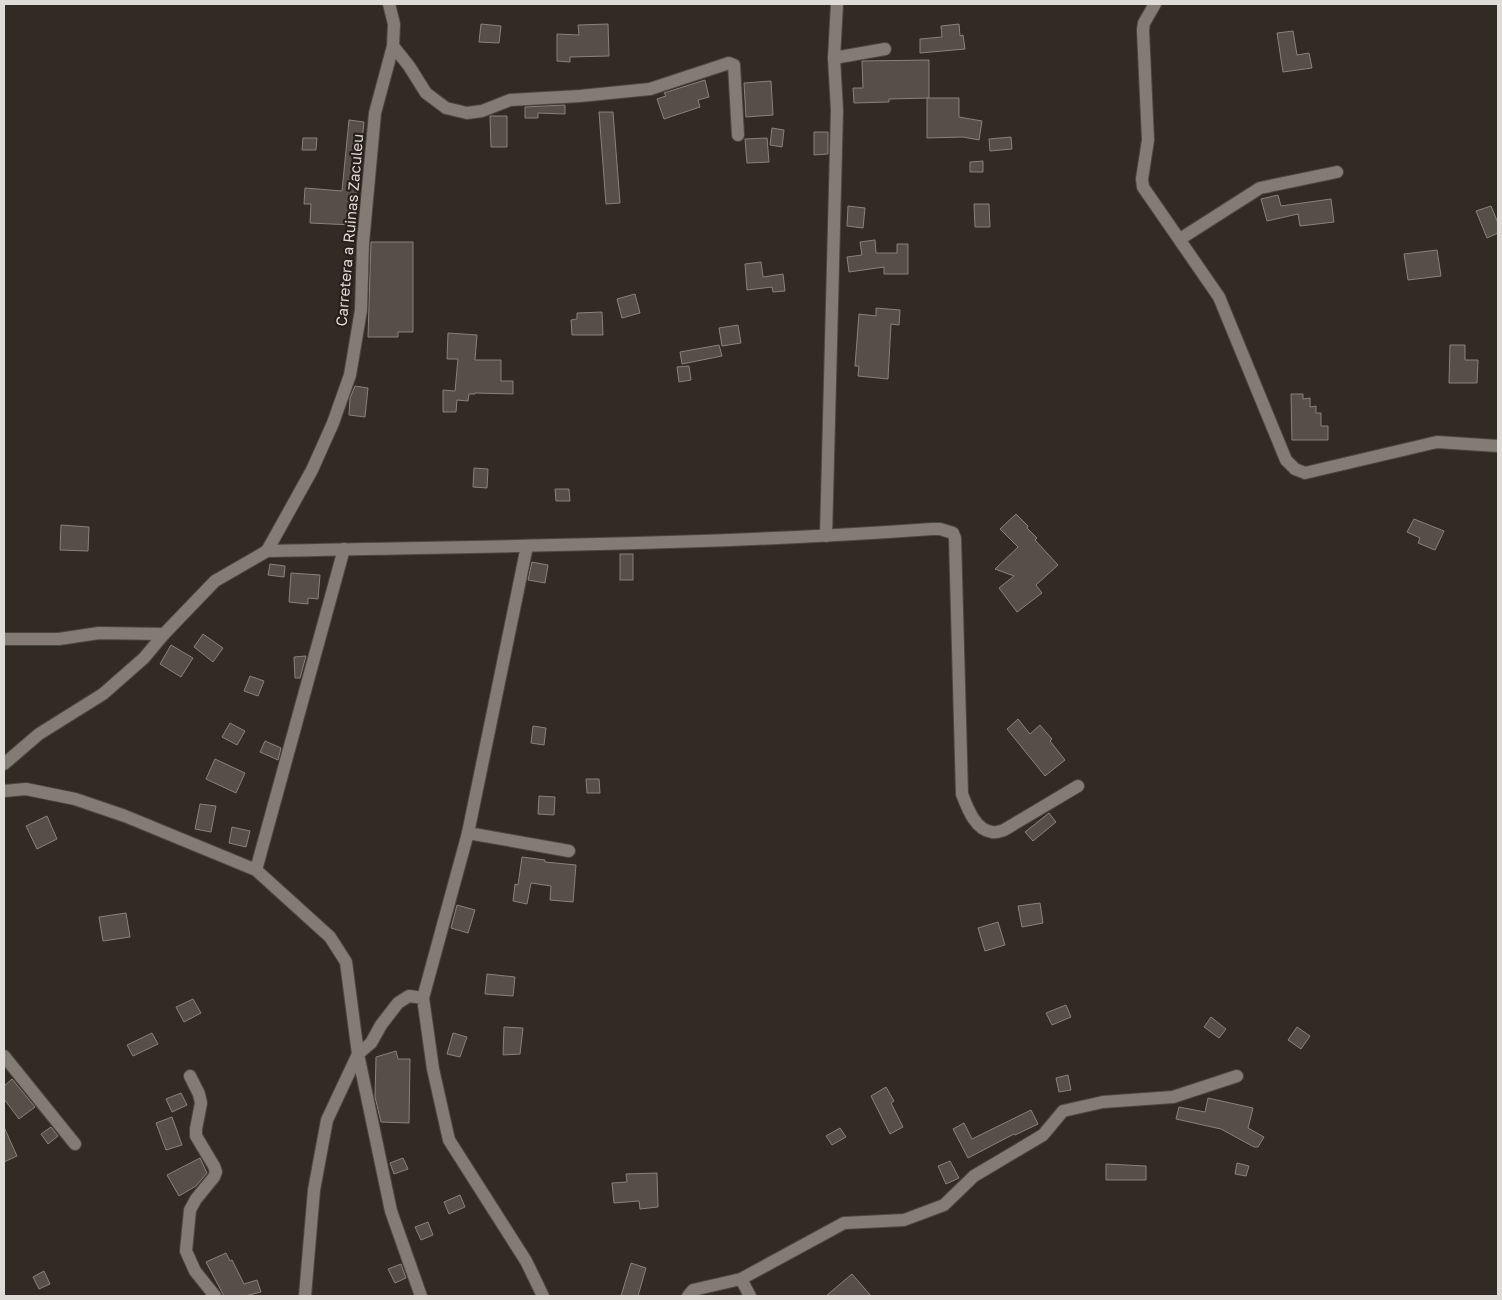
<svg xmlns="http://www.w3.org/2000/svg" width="1502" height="1300" viewBox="0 0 1502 1300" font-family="'Golos Text',sans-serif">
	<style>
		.building { fill: #564f47; stroke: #8a8279 }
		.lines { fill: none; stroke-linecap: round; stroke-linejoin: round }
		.minor-casing { stroke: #4d4741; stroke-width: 14 }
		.minor { stroke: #847c74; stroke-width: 12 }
		.labels { text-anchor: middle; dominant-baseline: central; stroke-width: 4.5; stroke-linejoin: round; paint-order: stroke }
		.street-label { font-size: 15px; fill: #dfdbd6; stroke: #28211b }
	</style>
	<rect width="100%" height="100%" fill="#322b24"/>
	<g class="building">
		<polygon points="481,24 501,26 499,43 479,42"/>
		<polygon points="608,24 609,56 570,57 570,62 557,61 557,34 579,35 578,25"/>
		<polygon points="959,24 960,36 963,35 965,49 920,53 920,39 942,37 941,26"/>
		<polygon points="1293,31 1297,55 1309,53 1312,68 1283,72 1277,33"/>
		<polygon points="929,60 929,98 889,99 889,102 854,103 853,88 863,88 862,61"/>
		<polygon points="705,80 709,97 698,100 700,107 664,119 657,99 666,96 664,93"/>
		<polygon points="771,81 773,115 746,117 744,83"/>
		<polygon points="927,98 959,98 959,117 982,121 979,140 963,137 927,138"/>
		<polygon points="565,105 565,114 538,113 538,118 525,118 525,107"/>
		<polygon points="599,112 613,112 620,203 606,204"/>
		<polygon points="490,116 507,116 507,147 491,147"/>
		<polygon points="349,120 364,122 353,225 310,223 311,204 304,204 305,188 342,191"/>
		<polygon points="772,128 784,130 782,147 770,145"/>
		<polygon points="814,132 828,132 828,154 814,155"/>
		<polygon points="1011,137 1012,149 990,151 989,139"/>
		<polygon points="303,138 317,138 316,150 302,150"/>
		<polygon points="767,138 769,162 747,163 745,139"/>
		<polygon points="983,161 983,172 970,172 970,162"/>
		<polygon points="1278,195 1281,206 1331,199 1334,222 1300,226 1298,214 1267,221 1261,199"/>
		<polygon points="974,204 989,204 990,227 975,227"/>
		<polygon points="848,206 865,208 863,228 847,226"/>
		<polygon points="1491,206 1498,223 1498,233 1487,238 1476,211"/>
		<polygon points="875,240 876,253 897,253 897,244 908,244 908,274 884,274 884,267 849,272 847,257 862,255 860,242"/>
		<polygon points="371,242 413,242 413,332 398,332 398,337 368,337"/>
		<polygon points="1437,250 1441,276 1408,280 1404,254"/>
		<polygon points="761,262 763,277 783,274 785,291 773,292 772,287 747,290 745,264"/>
		<polygon points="635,294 640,313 622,318 617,299"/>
		<polygon points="876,308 900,310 899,325 891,324 888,379 858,376 859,366 855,366 859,314 876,316"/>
		<polygon points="602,312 603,335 572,335 571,320 577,319 577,313"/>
		<polygon points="738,325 741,343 722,346 719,328"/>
		<polygon points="448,333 477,335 475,360 501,360 501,381 513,381 513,394 475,393 475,394 469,394 468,401 457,400 456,412 443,412 443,390 455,391 458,359 447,359"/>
		<polygon points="719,345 722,356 682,364 680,352"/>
		<polygon points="1450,345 1465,345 1465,360 1478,360 1477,383 1449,383"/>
		<polygon points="689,366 691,380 679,382 677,367"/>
		<polygon points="355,386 368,388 365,417 349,415 350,398"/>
		<polygon points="1291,394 1303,394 1303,399 1310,398 1310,407 1316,406 1316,413 1321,413 1321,426 1328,426 1328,440 1292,440"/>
		<polygon points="474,468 488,469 487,488 473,487"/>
		<polygon points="555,489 569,489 570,501 556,501"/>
		<polygon points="1016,514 1028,526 1027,528 1037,538 1035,540 1058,565 1036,585 1042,593 1017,612 999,588 1014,576 995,569 1018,547 1000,529"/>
		<polygon points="1414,519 1444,531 1435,550 1418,543 1420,538 1407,532"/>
		<polygon points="61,525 89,527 88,551 60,550"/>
		<rect x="620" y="554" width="13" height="26"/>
		<polygon points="532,562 548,565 545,583 528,580"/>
		<polygon points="270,564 285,566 284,577 268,575"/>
		<polygon points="291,573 320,575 318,599 308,598 308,604 289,602"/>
		<polygon points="203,634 223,648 213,662 194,647"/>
		<polygon points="171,645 193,658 181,677 160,664"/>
		<polygon points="306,656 300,678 295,678 294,657"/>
		<polygon points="250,676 264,681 258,696 244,691"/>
		<polygon points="1018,719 1030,734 1040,725 1052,739 1050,741 1065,760 1045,776 1007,729"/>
		<polygon points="230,723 245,731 237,745 222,737"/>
		<polygon points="533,726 546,728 544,745 531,743"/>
		<polygon points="265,741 281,748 278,760 260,752"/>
		<polygon points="215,759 245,773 236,793 206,779"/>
		<polygon points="586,779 599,779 600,793 587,793"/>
		<polygon points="539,796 555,797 554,815 538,814"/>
		<polygon points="200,804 216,806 211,832 195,829"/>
		<polygon points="1049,813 1056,822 1033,841 1025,832"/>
		<polygon points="47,816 57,839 37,849 26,826"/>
		<polygon points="232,827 250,831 246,847 229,843"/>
		<polygon points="522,857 545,860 545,862 576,865 573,902 550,900 551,886 531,883 527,904 513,901 515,884 518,885"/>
		<polygon points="1040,903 1043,923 1022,927 1018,906"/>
		<polygon points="457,905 475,910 468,933 451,928"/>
		<polygon points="126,913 130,937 103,941 99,917"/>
		<polygon points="998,922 1005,945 985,951 978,928"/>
		<polygon points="487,974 515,977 513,996 485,994"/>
		<polygon points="193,999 201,1013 184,1022 176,1007"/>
		<polygon points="1066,1005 1071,1017 1052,1025 1046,1013"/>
		<polygon points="1211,1017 1226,1029 1219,1038 1204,1027"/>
		<polygon points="504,1027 523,1028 520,1054 503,1055"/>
		<polygon points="1297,1027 1310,1036 1301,1049 1288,1040"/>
		<polygon points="152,1033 158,1044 133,1056 127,1045"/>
		<polygon points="453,1033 467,1037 460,1057 447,1054"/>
		<polygon points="396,1051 398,1059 410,1059 409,1123 381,1122 375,1097 376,1057"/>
		<polygon points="1068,1075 1071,1090 1059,1092 1056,1078"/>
		<polygon points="12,1079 35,1107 19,1119 4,1099 4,1086"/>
		<polygon points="886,1087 894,1101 891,1103 903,1127 890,1134 871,1096"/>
		<polygon points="181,1093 187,1105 172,1112 166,1099"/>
		<polygon points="1208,1098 1253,1108 1248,1128 1264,1137 1258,1147 1254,1147 1221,1129 1176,1119 1179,1107 1205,1112"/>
		<polygon points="1031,1110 1038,1124 1015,1135 1014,1134 968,1158 953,1129 964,1123 972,1139"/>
		<polygon points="172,1117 182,1145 166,1150 156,1123"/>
		<polygon points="4,1127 17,1156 4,1162"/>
		<polygon points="51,1127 58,1136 48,1144 41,1134"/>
		<polygon points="840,1128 846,1137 832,1145 826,1136"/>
		<polygon points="200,1158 207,1173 196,1186 179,1196 167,1175"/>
		<polygon points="403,1158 408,1169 394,1174 390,1163"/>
		<polygon points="950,1161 959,1178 946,1184 938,1166"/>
		<polygon points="1237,1163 1249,1166 1246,1176 1235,1174"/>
		<polygon points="1106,1164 1146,1166 1146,1180 1106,1180"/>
		<polygon points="657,1173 658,1207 640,1209 639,1201 614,1203 612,1183 627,1182 626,1174"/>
		<polygon points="460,1195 465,1207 449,1214 444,1202"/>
		<polygon points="428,1222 433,1235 421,1240 415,1227"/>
		<polygon points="226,1253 230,1261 232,1260 244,1284 257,1280 261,1292 245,1296 224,1296 206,1262"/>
		<polygon points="631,1263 646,1268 638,1296 621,1296"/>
		<polygon points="401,1264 406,1278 395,1283 388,1269"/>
		<polygon points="44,1271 50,1284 39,1289 33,1277"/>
		<polygon points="852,1274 871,1296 826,1296"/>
	</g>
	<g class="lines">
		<g class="minor-casing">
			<g id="minor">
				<polyline points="1155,4 1144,23 1143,30 1148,140 1142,179 1143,187 1219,297 1286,460 1295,469 1305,473 1437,442 1498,446"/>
				<polyline points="393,46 409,66 426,93 446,108 467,113 482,111 510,100 580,96 650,89 729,63 734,65 738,135"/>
				<polyline points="834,58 885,49"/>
				<polyline points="1180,239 1260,188 1337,172"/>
				<polyline points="826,536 837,110 834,58 837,4"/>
				<path d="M267,551C489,546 710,545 932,529H940L953,533L955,538L962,794C967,807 975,830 992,832C995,833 1001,831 1004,830L1078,786"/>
				<polyline points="4,639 59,639 99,633 164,634"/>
				<polyline points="4,764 39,734 103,694 144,658 164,634 215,581 267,551 312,470 333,423 350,375 361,310 363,243 375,113 393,46 394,24 389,4"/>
				<polyline points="4,791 26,789 75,799 125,816 256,870 330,937 346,962 358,1054 327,1120 314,1190 305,1296"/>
				<polyline points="468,833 569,851"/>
				<polyline points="256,870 344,549"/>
				<polyline points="423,998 468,833 527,546"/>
				<polyline points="4,1056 75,1144"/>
				<polyline points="190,1076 199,1094 201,1103 196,1129 196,1136 214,1166 216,1172 214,1177 196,1199 190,1210 186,1251 195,1271 215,1296"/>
				<polyline points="741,1279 750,1296"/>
				<polyline points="421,1296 391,1211 358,1054 371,1043 381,1025 398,1003 409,996 423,998 433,1069 449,1140 526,1261 543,1296"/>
				<polyline points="688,1296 693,1290 741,1279 844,1223 904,1220 944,1205 974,1176 1043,1135 1063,1111 1103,1102 1173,1097 1237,1076"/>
			</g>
		</g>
		<use href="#minor" class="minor"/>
	</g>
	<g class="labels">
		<g class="street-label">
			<text transform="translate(349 230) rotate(-85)">Carretera a Ruinas Zaculeu</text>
		</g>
	</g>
	<rect width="1502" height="1300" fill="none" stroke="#dfdbd6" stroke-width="10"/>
</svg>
